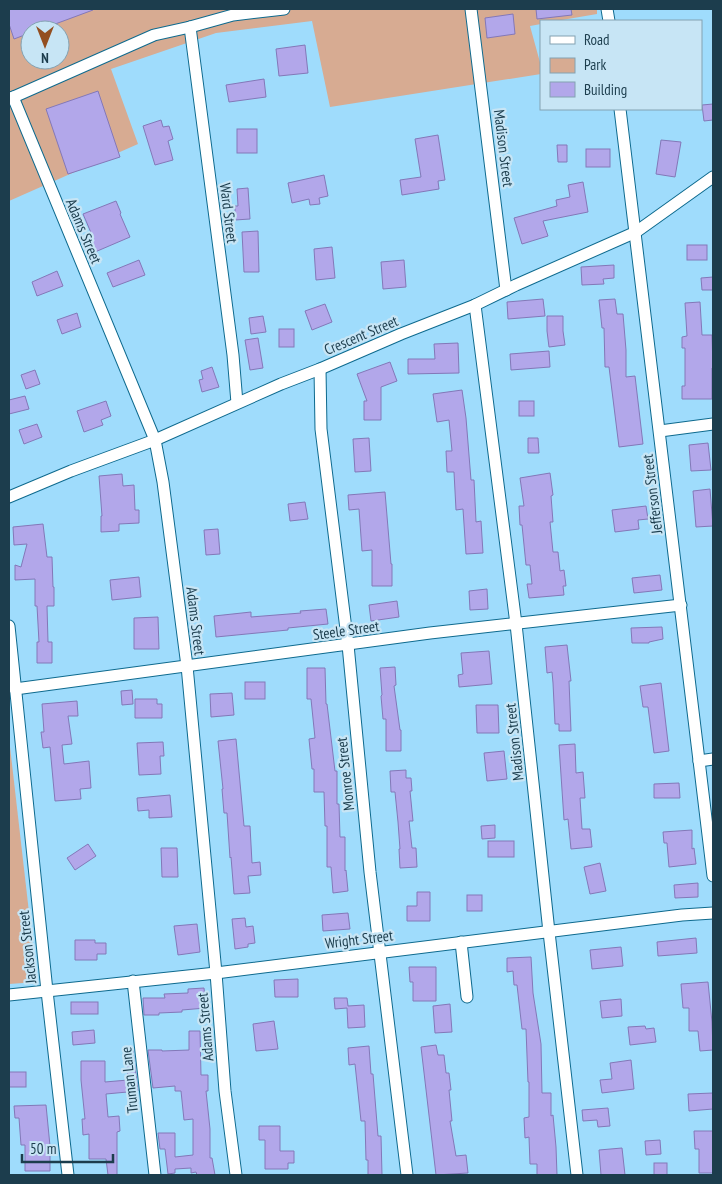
<svg xmlns="http://www.w3.org/2000/svg" width="722" height="1184" viewBox="0 0 722 1184" font-family="'PT Sans Narrow',sans-serif">
	<style>
		.park { fill: #d7ab92; fill-rule: evenodd }
		.building { fill: #b2a7ea; stroke: #8378b8 }
		.lines { fill: none; stroke-linecap: round; stroke-linejoin: round }
		.street-casing { stroke: #0e6a8e; stroke-width: 13 }
		.street { stroke: #fff; stroke-width: 11 }
		.labels { text-anchor: middle; dominant-baseline: central; stroke-width: 4.5; stroke-linejoin: round; paint-order: stroke }
		.street-label { font-size: 15px; fill: #1c3d4d; stroke: #c7e5f5 }
	</style>
	<rect width="100%" height="100%" fill="#9fdcfc"/>
	<g class="park">
		<path d="M9,9H597V14L556,21H541V24L530,26L541,66V74L330,107L312,21L216,33L111,69L138,144L9,201ZM30,30H60V60H30Z"/>
		<polygon points="9,738 37,982 9,984"/>
	</g>
	<g class="building">
		<polygon points="9,9 93,9 93,10 39,30 30,30 30,33 14,39 9,24"/>
		<polygon points="536,9 571,9 572,15 537,19"/>
		<polygon points="513,14 515,34 487,38 485,18"/>
		<polygon points="305,45 308,73 279,76 276,49"/>
		<polygon points="264,79 266,97 229,102 226,85"/>
		<polygon points="98,91 120,157 68,174 46,109"/>
		<polygon points="713,104 713,120 704,121 702,105"/>
		<polygon points="161,120 163,127 169,126 173,139 168,141 173,160 155,165 143,126"/>
		<rect x="237" y="129" width="20" height="24"/>
		<polygon points="438,135 445,180 438,181 439,189 402,195 400,180 421,177 415,139"/>
		<polygon points="661,140 681,142 675,177 656,174"/>
		<polygon points="557,145 567,145 567,162 558,162"/>
		<rect x="586" y="149" width="24" height="18"/>
		<polygon points="324,175 328,196 319,198 320,204 310,205 309,199 292,203 288,183"/>
		<polygon points="583,182 588,212 543,221 548,236 522,244 514,218 557,206 556,200 570,197 568,185"/>
		<polygon points="248,188 250,219 235,220 235,206 238,206 237,189"/>
		<polygon points="116,201 121,213 120,214 130,237 95,252 89,236 92,235 83,214"/>
		<polygon points="258,231 259,272 244,272 242,232"/>
		<rect x="687" y="245" width="20" height="15"/>
		<polygon points="332,247 335,278 316,280 314,249"/>
		<polygon points="139,260 145,275 113,287 107,273"/>
		<polygon points="404,260 406,287 383,289 381,262"/>
		<polygon points="614,265 614,278 603,279 604,284 582,285 581,267"/>
		<polygon points="57,271 63,286 37,296 32,282"/>
		<polygon points="713,277 713,290 702,290 701,278"/>
		<polygon points="543,299 545,316 508,319 507,302"/>
		<polygon points="615,299 617,314 623,314 626,350 626,377 635,376 643,444 619,447 609,367 605,367 604,328 602,328 599,300"/>
		<polygon points="700,302 702,335 712,335 713,368 712,368 712,399 682,399 682,386 685,386 685,348 682,348 682,337 687,336 685,303"/>
		<polygon points="325,304 332,322 312,330 305,311"/>
		<polygon points="77,313 81,327 62,334 57,320"/>
		<polygon points="263,316 266,332 251,334 249,318"/>
		<polygon points="547,316 563,316 563,331 565,345 549,347 547,331"/>
		<rect x="279" y="329" width="15" height="18"/>
		<polygon points="258,338 263,368 250,370 245,340"/>
		<polygon points="458,343 459,373 408,374 408,359 435,359 434,344"/>
		<polygon points="549,351 550,367 511,370 510,354"/>
		<polygon points="390,362 397,381 381,387 381,420 364,420 364,401 367,401 357,374"/>
		<polygon points="212,367 219,387 202,392 199,380 203,379 201,371"/>
		<polygon points="35,370 40,384 26,389 21,375"/>
		<polygon points="462,390 466,418 471,480 474,480 476,522 481,521 483,553 466,554 463,509 456,510 454,472 447,472 446,451 452,451 449,420 437,422 433,394"/>
		<polygon points="25,396 29,409 9,414 9,400"/>
		<polygon points="106,401 111,416 101,420 103,425 84,432 77,411"/>
		<rect x="519" y="401" width="15" height="15"/>
		<polygon points="37,424 42,437 24,444 19,430"/>
		<polygon points="369,438 371,471 355,472 353,439"/>
		<polygon points="528,438 538,438 539,453 528,453"/>
		<polygon points="708,443 711,470 691,471 689,445"/>
		<polygon points="550,473 553,495 551,496 553,522 550,522 553,552 558,552 560,571 564,570 566,586 563,586 564,595 529,598 527,584 532,584 530,565 526,565 522,525 520,525 519,506 524,506 520,478"/>
		<polygon points="122,474 123,486 134,485 135,510 139,510 139,523 119,524 119,531 101,532 101,516 102,516 99,476"/>
		<polygon points="710,489 713,526 696,527 693,491"/>
		<polygon points="385,492 391,564 392,564 392,586 372,586 372,550 362,551 359,509 349,510 348,495"/>
		<polygon points="305,502 308,519 290,521 288,504"/>
		<polygon points="646,506 648,519 638,520 639,529 615,532 612,510"/>
		<polygon points="43,524 47,557 52,557 53,587 54,587 54,606 47,606 48,642 52,642 52,663 37,663 37,642 39,642 37,606 35,606 35,579 15,580 15,565 21,567 27,544 14,545 13,527"/>
		<polygon points="218,529 220,554 206,555 204,530"/>
		<polygon points="660,575 662,590 634,593 632,578"/>
		<polygon points="139,577 141,597 112,600 110,580"/>
		<polygon points="487,589 488,609 470,610 469,591"/>
		<polygon points="397,601 399,617 371,621 369,605"/>
		<polygon points="326,609 328,624 288,628 288,630 216,637 214,616 251,612 251,617 301,613 300,611"/>
		<polygon points="158,617 159,649 134,649 134,618"/>
		<polygon points="662,627 663,639 649,642 649,643 632,643 631,628"/>
		<polygon points="567,645 571,681 569,681 571,731 559,731 559,724 555,724 553,683 552,672 547,673 545,647"/>
		<polygon points="489,651 492,684 459,687 458,675 463,674 461,653"/>
		<polygon points="395,667 396,685 394,686 400,730 401,730 401,751 386,751 386,719 383,719 381,696 382,695 380,668"/>
		<polygon points="307,668 325,668 326,704 327,704 335,771 337,771 337,804 339,804 340,837 345,837 345,871 346,870 348,891 333,893 331,867 327,867 327,826 325,826 324,792 314,792 314,769 312,769 309,739 315,738 311,699 307,699"/>
		<rect x="245" y="682" width="20" height="17"/>
		<polygon points="661,683 669,751 654,753 648,707 643,707 640,686"/>
		<polygon points="132,690 133,704 122,705 121,691"/>
		<polygon points="232,693 234,715 211,717 210,694"/>
		<polygon points="135,699 157,699 157,704 162,704 162,718 135,718"/>
		<polygon points="77,701 78,716 68,716 72,744 62,745 64,764 89,761 91,788 80,789 81,799 55,801 50,747 43,748 41,732 44,732 42,704"/>
		<polygon points="476,705 498,705 499,733 477,733"/>
		<polygon points="236,739 244,826 250,826 252,863 260,862 261,875 248,876 250,893 234,894 231,857 230,858 227,813 224,813 222,789 223,789 218,741"/>
		<polygon points="163,742 164,756 160,756 161,774 139,775 137,743"/>
		<polygon points="575,744 576,773 583,772 585,798 580,798 582,829 590,829 592,847 571,849 568,819 564,820 559,745"/>
		<polygon points="504,751 507,779 487,781 484,753"/>
		<polygon points="406,770 406,778 411,778 412,791 410,791 413,821 409,821 412,848 416,848 417,867 400,868 399,849 400,849 398,822 395,792 391,792 390,771"/>
		<polygon points="679,783 680,798 654,798 654,784"/>
		<polygon points="170,795 172,817 149,818 149,810 138,811 137,798"/>
		<polygon points="495,825 495,838 482,839 481,826"/>
		<polygon points="692,830 692,849 694,848 696,864 669,867 667,843 664,843 663,832"/>
		<rect x="488" y="841" width="26" height="16"/>
		<polygon points="88,844 96,856 75,870 67,858"/>
		<polygon points="161,848 177,848 178,877 162,877"/>
		<polygon points="600,863 606,891 590,894 584,867"/>
		<polygon points="698,883 698,897 675,898 674,885"/>
		<polygon points="417,892 430,892 430,921 407,921 407,906 417,906"/>
		<rect x="467" y="895" width="15" height="16"/>
		<polygon points="348,913 350,929 323,931 322,915"/>
		<polygon points="245,918 246,927 253,926 255,943 248,944 248,947 235,949 232,919"/>
		<polygon points="197,924 200,952 178,955 174,926"/>
		<polygon points="696,938 697,953 658,956 657,942"/>
		<polygon points="75,940 95,940 95,943 106,943 106,954 97,954 97,960 75,960"/>
		<polygon points="621,947 623,966 592,969 590,950"/>
		<polygon points="531,957 533,993 541,1044 542,1093 551,1093 551,1116 553,1115 556,1147 557,1175 537,1175 537,1164 530,1164 529,1137 525,1138 524,1118 529,1117 529,1082 528,1082 526,1029 522,1029 517,985 514,985 513,971 507,972 507,958"/>
		<polygon points="409,967 436,967 436,1001 413,1001 413,982 410,982"/>
		<polygon points="298,979 298,997 275,997 274,980"/>
		<polygon points="708,982 712,1022 713,1050 700,1051 698,1031 689,1031 689,1008 683,1008 681,984"/>
		<polygon points="204,988 206,1008 182,1010 182,1012 159,1013 159,1015 144,1015 143,998 165,998 164,994 188,993 188,989"/>
		<polygon points="334,998 347,998 348,1006 364,1005 365,1027 348,1028 347,1008 335,1009"/>
		<polygon points="621,999 622,1016 602,1018 600,1001"/>
		<rect x="71" y="1002" width="27" height="12"/>
		<polygon points="450,1004 452,1032 435,1033 433,1006"/>
		<polygon points="274,1021 278,1049 256,1051 253,1024"/>
		<polygon points="645,1026 646,1029 654,1028 656,1042 630,1045 628,1027"/>
		<polygon points="94,1030 95,1043 73,1045 72,1032"/>
		<polygon points="189,1031 200,1031 201,1075 208,1075 208,1091 206,1091 210,1129 210,1158 212,1158 215,1175 197,1175 196,1172 191,1173 191,1168 175,1169 175,1173 168,1174 165,1149 160,1149 158,1133 175,1133 175,1157 193,1155 193,1119 184,1120 181,1091 175,1091 175,1086 153,1088 148,1050 162,1050 162,1051 189,1050"/>
		<polygon points="436,1045 438,1055 444,1055 446,1073 449,1073 451,1090 449,1090 452,1121 450,1121 456,1156 466,1155 468,1173 436,1175 421,1047"/>
		<polygon points="369,1046 371,1074 373,1074 378,1136 381,1136 382,1175 368,1175 368,1160 366,1160 365,1121 361,1121 355,1064 349,1065 348,1048"/>
		<polygon points="126,1050 133,1050 138,1091 106,1094 108,1117 119,1116 120,1131 117,1132 117,1175 108,1175 106,1159 89,1159 89,1134 83,1135 82,1119 85,1119 81,1080 81,1061 105,1061 105,1082 128,1080"/>
		<polygon points="631,1060 634,1089 602,1093 600,1080 612,1079 610,1063"/>
		<rect x="9" y="1072" width="17" height="15"/>
		<polygon points="713,1093 713,1109 689,1111 688,1094"/>
		<polygon points="46,1105 50,1146 50,1171 25,1171 25,1145 21,1145 19,1118 15,1118 14,1106"/>
		<polygon points="608,1108 610,1126 598,1127 597,1120 583,1121 582,1110"/>
		<polygon points="259,1126 280,1126 280,1151 294,1151 294,1163 288,1163 288,1169 265,1169 265,1140 259,1140"/>
		<polygon points="694,1131 713,1131 713,1173 699,1173 699,1149 695,1149"/>
		<polygon points="660,1140 661,1154 646,1155 645,1141"/>
		<polygon points="622,1148 625,1175 601,1175 599,1150"/>
		<rect x="654" y="1163" width="13" height="12"/>
	</g>
	<g class="lines">
		<g class="street-casing">
			<g id="street">
				<polyline points="471,9 506,290"/>
				<polyline points="607,9 609,21"/>
				<polyline points="190,27 233,355 237,403"/>
				<polyline points="13,97 155,440 163,482 187,666 216,973 225,1091 236,1175"/>
				<polyline points="9,99 154,35 190,27 233,15 284,9"/>
				<polyline points="620,109 713,876"/>
				<polyline points="475,305 516,624 549,932 577,1175"/>
				<polyline points="320,369 321,429 348,645 370,872 407,1175"/>
				<polyline points="660,431 713,424"/>
				<polyline points="9,497 71,471 155,440 281,384 320,369 401,334 475,305 516,285 636,232 713,177"/>
				<polyline points="9,626 47,991 68,1175"/>
				<polyline points="15,689 430,633 681,605"/>
				<polyline points="699,761 713,759"/>
				<polyline points="461,942 467,997"/>
				<polyline points="133,981 155,1175"/>
				<polyline points="9,995 216,973 682,915 713,913"/>
			</g>
		</g>
		<use href="#street" class="street"/>
	</g>
	<g class="labels">
		<g class="street-label">
			<text transform="translate(504 148) rotate(83)">Madison Street</text>
			<text transform="translate(229 213) rotate(83)">Ward Street</text>
			<text transform="translate(84 231) rotate(67)">Adams Street</text>
			<text transform="translate(361 335) rotate(-23)">Crescent Street</text>
			<text transform="translate(652 494) rotate(-97)">Jefferson Street</text>
			<text transform="translate(196 621) rotate(83)">Adams Street</text>
			<text transform="translate(346 630) rotate(-8)">Steele Street</text>
			<text transform="translate(514 742) rotate(-96)">Madison Street</text>
			<text transform="translate(345 774) rotate(-96)">Monroe Street</text>
			<text transform="translate(359 939) rotate(-7)">Wright Street</text>
			<text transform="translate(27 947) rotate(-96)">Jackson Street</text>
			<text transform="translate(205 1027) rotate(-95)">Adams Street</text>
			<text transform="translate(129 1080) rotate(-96)">Truman Lane</text>
		</g>
	</g>
	<rect width="722" height="1184" fill="none" stroke="#1c3d4d" stroke-width="20"/>
	<rect x="540" y="20" width="162" height="90" fill="#c7e5f5" stroke="#83a2b2"/>
	<rect x="550" y="36" width="25" height="8" fill="#ffffff" stroke="#83a2b2"/>
	<text x="584" y="45" font-size="15" fill="#1c3d4d">Road</text>
	<rect x="550" y="58" width="25" height="15" fill="#d7ab92" stroke="#83a2b2"/>
	<text x="584" y="70" font-size="15" fill="#1c3d4d">Park</text>
	<rect x="550" y="82" width="25" height="15" fill="#b2a7ea" stroke="#83a2b2"/>
	<text x="584" y="95" font-size="15" fill="#1c3d4d">Building</text>
	<g transform="translate(45 45) rotate(180)"><circle r="24" fill="#c7e5f5" stroke="#83a2b2"/>
	<path d="M0-4L9 19L0 12L-9 19Z" fill="#934f21"/>
	<text y="-8" font-size="14" font-weight="bold" text-anchor="middle" fill="#1c3d4d">N</text>
	</g>
	<path d="M22 1154v8h91v-8" fill="none" stroke="#1c3d4d" stroke-width="2.5"/>
	<text x="30" y="1154" font-size="15" fill="#1c3d4d" stroke="#c7e5f5" stroke-width="4" paint-order="stroke">50 m</text>
</svg>
